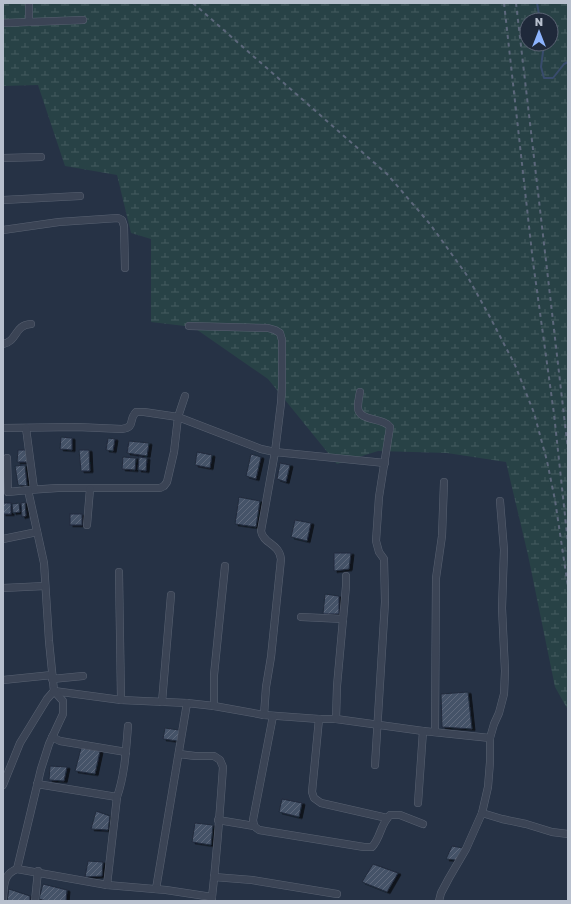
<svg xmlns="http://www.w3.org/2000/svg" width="571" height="904" viewBox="0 0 571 904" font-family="'Golos Text',sans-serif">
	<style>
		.wetland { fill: url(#wetland-marsh); fill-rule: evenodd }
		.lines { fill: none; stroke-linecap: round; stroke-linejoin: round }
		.stream { stroke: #394c6d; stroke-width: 2 }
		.building { fill: url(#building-hatch); stroke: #212b3c; filter: url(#shadow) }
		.minor-casing { stroke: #596272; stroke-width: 8 }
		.minor { stroke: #3b4455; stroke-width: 7 }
		.rail { stroke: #5d687c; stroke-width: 2; stroke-dasharray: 4 4; stroke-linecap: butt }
	</style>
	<defs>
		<pattern id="wetland-marsh" width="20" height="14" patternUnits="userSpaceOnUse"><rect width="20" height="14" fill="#284246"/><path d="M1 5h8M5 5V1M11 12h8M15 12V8" fill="none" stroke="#455c60"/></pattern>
		<pattern id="building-hatch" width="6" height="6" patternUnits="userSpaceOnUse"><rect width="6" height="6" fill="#455268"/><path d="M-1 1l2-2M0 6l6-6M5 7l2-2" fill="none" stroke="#5e697c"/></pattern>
		<filter id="shadow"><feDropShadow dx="3" dy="1.5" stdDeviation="0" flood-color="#0009"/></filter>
	</defs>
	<rect width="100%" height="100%" fill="#263245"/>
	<path class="wetland" d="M3,3H568V710L555,687L528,555L506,462L447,453L378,451L337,464L268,379L193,327L151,322V239L131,233L117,175L65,166L38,85L3,86ZM527,20H551V44H527Z"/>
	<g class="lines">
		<g class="stream">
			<polyline points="537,3 540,20"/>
			<polyline points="544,44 541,67 544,78 553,78 564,64 568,62"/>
		</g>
	</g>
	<g class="building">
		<polygon points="61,437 72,438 72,450 60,449"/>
		<polygon points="108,438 115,439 113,451 106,450"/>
		<polygon points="129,441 149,443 147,456 127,453"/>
		<polygon points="18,450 28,450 27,462 17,462"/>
		<polygon points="79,450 89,450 90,471 81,471"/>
		<polygon points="197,452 212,455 210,468 195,465"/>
		<polygon points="251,454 261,457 256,479 246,476"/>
		<polygon points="123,457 136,458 135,470 122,469"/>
		<polygon points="139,457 147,458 146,471 138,470"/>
		<polygon points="280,463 290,465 286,482 277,479"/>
		<polygon points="25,465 27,486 18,485 15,466"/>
		<polygon points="239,497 260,501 256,527 235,524"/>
		<polygon points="25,502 26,516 22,517 21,503"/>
		<rect x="3" y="503" width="8" height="11"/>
		<polygon points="19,503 20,512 13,513 12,504"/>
		<rect x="70" y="514" width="12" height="11"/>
		<polygon points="295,520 311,523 307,541 291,537"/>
		<polygon points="334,553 351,553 349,569 334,571"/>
		<polygon points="325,594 339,596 339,614 323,614"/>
		<polygon points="468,692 472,729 442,727 441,694"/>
		<polygon points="165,728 179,730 178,741 163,739"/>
		<polygon points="81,748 100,751 95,774 75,771"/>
		<polygon points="50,766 67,767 64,781 49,780"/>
		<polygon points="282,799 302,803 299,817 279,812"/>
		<polygon points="96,811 110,816 108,830 91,829"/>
		<polygon points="195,823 213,825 211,845 192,842"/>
		<polygon points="452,846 463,848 456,860 446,859"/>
		<polygon points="88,861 103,862 102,876 85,877"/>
		<polygon points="373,864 398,873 387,892 362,882"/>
		<polygon points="43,884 67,890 66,901 46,901 39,899"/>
		<polygon points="9,889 30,896 30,901 7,901"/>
	</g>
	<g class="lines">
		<g class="minor-casing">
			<g id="minor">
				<polyline points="29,3 29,22"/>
				<polyline points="3,23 83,20"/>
				<polyline points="3,158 41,157"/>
				<polyline points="3,200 80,196"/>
				<polyline points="3,230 59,222 118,218 122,220 124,226 125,268"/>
				<path d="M189,326L268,328L275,330L280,333L282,340V387L281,403L275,452L261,531C263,544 279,543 281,559L271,657L266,687L264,715"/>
				<path d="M3,344C18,341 14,325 31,324"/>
				<path d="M360,392C359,397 358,402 358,407C358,422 383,417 390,427L379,497L376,541L379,552L384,559L385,602L375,765"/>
				<polyline points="185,396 178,417 261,449 275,452 385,463"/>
				<path d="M3,428L77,427L122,429C136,427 128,420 136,412H144L178,417L174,452L167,482L164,486L160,488H58L28,490"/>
				<polyline points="26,428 34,489"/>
				<polyline points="87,525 90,489"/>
				<polyline points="3,539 37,532"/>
				<polyline points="119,572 121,700"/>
				<polyline points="3,588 45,586"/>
				<polyline points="301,617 343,619"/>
				<polyline points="52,679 83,676"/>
				<polyline points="3,680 52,675"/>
				<polyline points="54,691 121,700 187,703 214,706 264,715 319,719 336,719 423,731 490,738"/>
				<polyline points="162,702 171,595"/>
				<polyline points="214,706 214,675 225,566"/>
				<path d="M273,716L253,820L254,826L259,830L364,847H372C381,837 380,825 390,815H400L423,824"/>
				<polyline points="319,719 312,792 314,798 321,803 387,818"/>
				<polyline points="336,719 337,686 346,586 346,576"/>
				<polyline points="435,732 436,578 442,536 444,482"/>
				<polyline points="52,737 60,741 126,752"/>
				<path d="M179,754L195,756H214L220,760L223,767C220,810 217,854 212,897"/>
				<path d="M37,784L117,797C125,774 126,750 128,726"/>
				<polyline points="3,785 20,743 47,699 54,691 49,641 44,563 28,490 8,492 7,458"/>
				<polyline points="418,803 423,731"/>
				<polyline points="482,813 502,819 526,824 552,832 568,834"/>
				<polyline points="218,820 254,826"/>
				<polyline points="17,869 41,769 49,744 63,714 63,701 54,691"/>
				<polyline points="214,877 252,880 337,894"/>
				<polyline points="107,885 117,797"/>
				<polyline points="156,889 187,703"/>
				<path d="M3,899C4,886 3,874 17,869L107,885L166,890L212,897V901"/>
				<polyline points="35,901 38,871"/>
				<polyline points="439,901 441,893 449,878 466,849 482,813 488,787 490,762 490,738 494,724 499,713 504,694 505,671 502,608 504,550 500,501"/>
			</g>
		</g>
		<use href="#minor" class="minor"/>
		<g class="rail">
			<polyline points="193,3 387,174 430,224 466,274 491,319 515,365 534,413 547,461 555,500 568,587"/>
			<polyline points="504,3 533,262 554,414 568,543"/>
			<polyline points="516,3 568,450"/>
		</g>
	</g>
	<rect width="571" height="904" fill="none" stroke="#b8c0ce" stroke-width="8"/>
	<g transform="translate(539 32)"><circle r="19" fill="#1f293a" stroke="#5c6575"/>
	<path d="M0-3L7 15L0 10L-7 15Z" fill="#8db4fe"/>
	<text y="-6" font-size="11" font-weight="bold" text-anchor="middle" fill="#b8c0ce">N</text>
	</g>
</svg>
